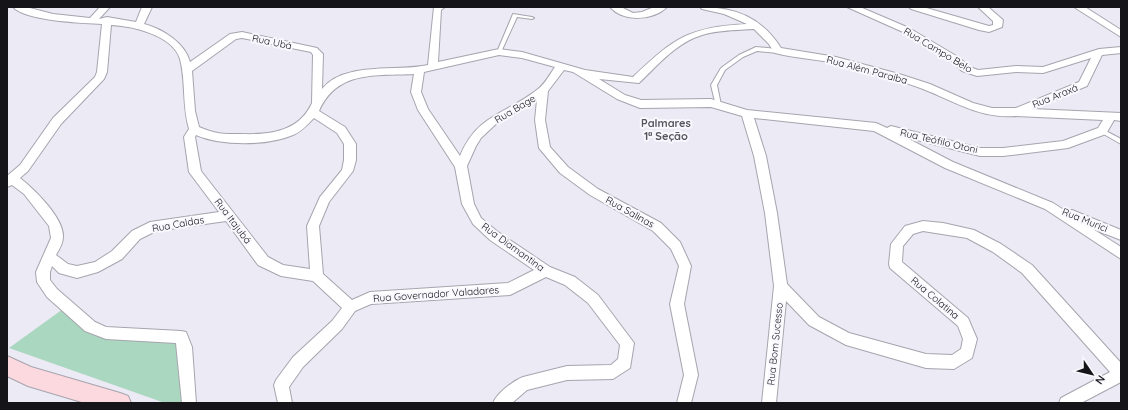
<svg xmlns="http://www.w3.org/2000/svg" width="1128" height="410" viewBox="0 0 1128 410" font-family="Quicksand,sans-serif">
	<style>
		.green { fill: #aad7bf }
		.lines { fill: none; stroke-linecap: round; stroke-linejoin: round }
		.lane-casing { stroke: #a6a4ae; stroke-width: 2 }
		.street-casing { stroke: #a6a4ae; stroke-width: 2 }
		.secondary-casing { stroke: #a6a4ae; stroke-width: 2 }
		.lane { fill: #fff; fill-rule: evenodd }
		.street { fill: #fff; fill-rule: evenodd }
		.secondary { fill: #fcd9df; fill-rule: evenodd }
		.labels { text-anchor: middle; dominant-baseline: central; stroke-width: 4; stroke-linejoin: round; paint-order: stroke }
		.street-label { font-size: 10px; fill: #151418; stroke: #f9f8fe }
		.neighbourhood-label { font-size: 11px; font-weight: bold; fill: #56545d; stroke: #f9f8fe }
	</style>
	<rect width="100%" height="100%" fill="#eceaf4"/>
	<polygon class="green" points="63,309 83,329 94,335 180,339 188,403 165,403 9,348"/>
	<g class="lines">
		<g class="lane-casing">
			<g id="lane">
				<polygon points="513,14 532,17 534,18 532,19 517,17 501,52 499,54 497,53 497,52"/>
				<polygon points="756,47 778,49 780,51 778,53 757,51 743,57 725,70 717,85 721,105 720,106 716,106 711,85 721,68 739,55"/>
				<polygon points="1102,129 1121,139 1121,144 1100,132 1099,131 1100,130"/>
			</g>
		</g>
		<g class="street-casing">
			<g id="street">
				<path d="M13,7H26L53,14L90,18L100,7H110L99,19L107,17L136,22L142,7H152L144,24C163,29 185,43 190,62L230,34L242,32L317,48L323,54L322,89C344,61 397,72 428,65L434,7H445L441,10L438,62L499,49L522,52L585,70L633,77C674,38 689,27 747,24L724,14L702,9L700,7C736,7 762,18 781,48L836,57L899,74L930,84L973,103L992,108H1016L1079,82L1091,58L1043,73L1016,72L977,76L962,71L952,61L903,32L847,7H860L909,28L958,57L970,67L978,70L1016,66L1043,67L1099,49L1121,47V53L1102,55L1087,86L1032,109L1121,113V121L1114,120L1106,134L1068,148L1003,156H980L905,137L953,162L1053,203L1067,212L1072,210L1121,230V240L1093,229L1121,247V259L1045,209L945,168L874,131L754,118L766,156L777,213L787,284L819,317L849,333L926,354L952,355L961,349L963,339L958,326L890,268L889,264L891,244L905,226L923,221L943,223L974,230L1001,244L1032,265L1121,363V382L1081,403H1059L1061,398L1110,372L1022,273L993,252L967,238L923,231L913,234L903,246L902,262L968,318L977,339L972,358L954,369L926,368L846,345L809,325L786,301L776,403H762L774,286L765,213L754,156L742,116L711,107L640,108L617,99L573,72L564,70L548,91L545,120L550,147L568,167L598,189L661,223L680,242L691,266L684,304L698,375L691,403H677L684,375L670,304L679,266L671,249L653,231L590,195L560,173L539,148L535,120L537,100L497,123L481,138L476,146L467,166L474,204L481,218L498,232L550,267L575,277L598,295L634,343L630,368L613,379L567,380L527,390L512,403H493C497,393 513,381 523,377L567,366L611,365L618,359L620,345L588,303L565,285L546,277L510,295L371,304L355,311L342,329L303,367L289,387L292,403H278L274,385L276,380L293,357L332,321L342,308L313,281L281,276L258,265L226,221L156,231L140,239L122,259L98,272L77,278L59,273L52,266L50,272V280L57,289L95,322L106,327L181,331L186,332L192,347L196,403H182L176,343L106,339L85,331L47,297L37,282L36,272L51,238L49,226L24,194L12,185L7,187V176L20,165L53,118L95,77L97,72L102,24C83,23 26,21 13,7ZM111,25C132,26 173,35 180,59C186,81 182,106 189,129L184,137L189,172L219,212L150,222L132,231L112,251L95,262L77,266L68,264L56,255C59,250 63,243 63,237C64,218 34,189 20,178L28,171L61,124L104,79L107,72ZM754,29L768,43L775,53C797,59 821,59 844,65C870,73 897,79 923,89C954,101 980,119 1015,116L1103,120L1098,128L1063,141L1003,148H980L891,126L887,128L876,123L747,110L711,99L641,100L625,95L599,79L639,83C658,65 676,43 702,35C719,30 737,30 754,29ZM242,38L311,52L313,55L312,103C299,132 269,135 241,134C223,134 215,134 199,127L195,111L192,71L236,39ZM499,55L522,58L555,67C550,74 545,84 538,89C507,114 477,114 460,156L428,109L421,92L424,72ZM414,74L411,92L418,110L455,167L462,204L473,224L490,240L534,270L508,283L370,292L352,300L323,274L319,226L329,202L353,171L356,160V144L345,127L319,111C337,70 376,76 414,74ZM314,118L337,133L344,144V160L342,170L320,197L307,226L310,269L283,265L268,257L201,171L195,137L196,135C221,146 267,146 293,135C301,132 308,124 314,118Z"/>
				<path d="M610,7H621L633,13L642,12L654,7H667C653,21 623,22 610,7Z"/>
				<polygon points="909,7 923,7 989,26 993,25 993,21 978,7 988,7 1003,20 1002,27 989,32 979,30 911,9"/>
				<polygon points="1074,7 1085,7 1121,30 1121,37"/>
			</g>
		</g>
		<g class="secondary-casing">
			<polygon id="secondary" points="7,356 31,367 120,393 128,396 131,403 85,403 28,386 7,376"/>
		</g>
		<use href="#lane" class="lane"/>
		<use href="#street" class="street"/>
		<use href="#secondary" class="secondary"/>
	</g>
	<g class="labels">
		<g class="street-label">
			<text transform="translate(272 42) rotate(12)">Rua Ubá</text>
			<text transform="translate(938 50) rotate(31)">Rua Campo Belo</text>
			<text transform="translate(867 70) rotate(15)">Rua Além Paraíba</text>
			<text transform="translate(1055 96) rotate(-22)">Rua Araxá</text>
			<text transform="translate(515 109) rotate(-31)">Rua Bage</text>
			<text transform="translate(939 141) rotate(13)">Rua Teófilo Otoni</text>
			<text transform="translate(630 212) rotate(29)">Rua Salinas</text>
			<text transform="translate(1085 220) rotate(22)">Rua Murici</text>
			<text transform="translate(233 221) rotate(53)">Rua Itajubá</text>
			<text transform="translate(178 224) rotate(-10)">Rua Caldas</text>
			<text transform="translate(513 247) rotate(36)">Rua Diamantina</text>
			<text transform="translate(436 294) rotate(-4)">Rua Governador Valadares</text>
			<text transform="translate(935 298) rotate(40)">Rua Colatina</text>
			<text transform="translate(775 344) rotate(-84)">Rua Bom Sucesso</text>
		</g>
		<g class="neighbourhood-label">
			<text x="666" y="123">Palmares<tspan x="666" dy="13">1ª Seção</tspan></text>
		</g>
	</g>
	<rect width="1128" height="410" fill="none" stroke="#151418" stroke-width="16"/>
	<g transform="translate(1092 374) rotate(125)" stroke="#f9f8fe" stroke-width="3" paint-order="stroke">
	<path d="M0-3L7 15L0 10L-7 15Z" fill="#151418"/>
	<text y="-6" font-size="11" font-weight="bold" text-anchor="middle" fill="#151418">N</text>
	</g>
</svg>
